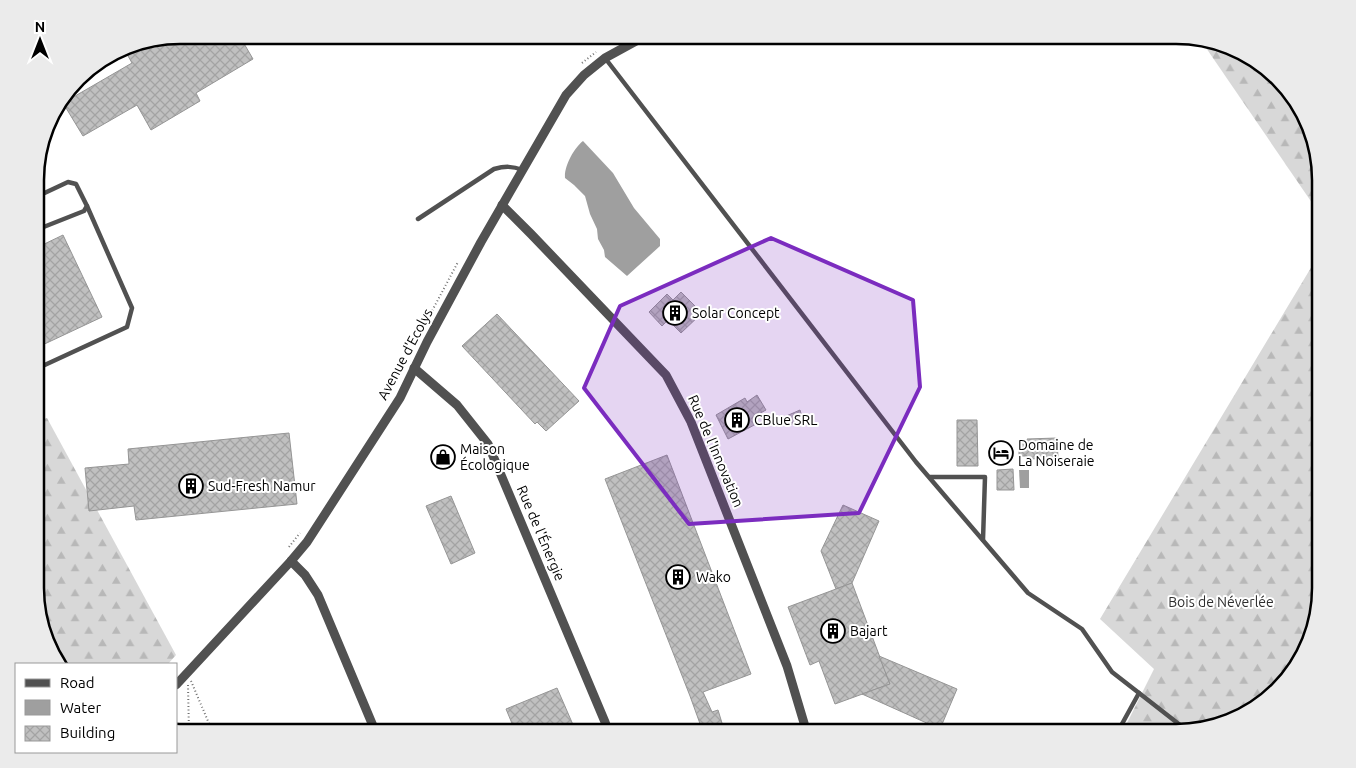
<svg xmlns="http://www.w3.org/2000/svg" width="1356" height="768" viewBox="0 0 1356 768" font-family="Ubuntu,sans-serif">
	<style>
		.forest { fill: url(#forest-firs) }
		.water { fill: #9f9f9f }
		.building { fill: url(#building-cross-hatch); stroke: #959595 }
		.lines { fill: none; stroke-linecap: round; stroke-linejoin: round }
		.path { stroke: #737373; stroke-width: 2; stroke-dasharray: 1 2.5; stroke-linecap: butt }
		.lane { stroke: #515151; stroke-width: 4.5 }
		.street { stroke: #515151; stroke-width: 9 }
		.marked { fill: #7b2cbf; fill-opacity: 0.2; stroke: #7b2cbf; stroke-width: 4; stroke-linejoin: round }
		.labels { text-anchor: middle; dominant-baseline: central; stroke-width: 4; stroke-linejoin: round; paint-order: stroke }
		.poi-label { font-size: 14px; fill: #000; stroke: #fff; text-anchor: start }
		.street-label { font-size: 14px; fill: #000; stroke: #fff }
		.park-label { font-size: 14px; fill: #2f2f2f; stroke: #fff }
		.rim { fill: none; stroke: #000; stroke-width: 2.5 }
	</style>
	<defs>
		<pattern id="forest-firs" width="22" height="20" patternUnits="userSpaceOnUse" patternTransform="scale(1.25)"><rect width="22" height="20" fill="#d8d8d8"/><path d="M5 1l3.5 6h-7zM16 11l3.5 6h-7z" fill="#b8b8b8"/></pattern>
		<pattern id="building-cross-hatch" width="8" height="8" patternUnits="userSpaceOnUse" patternTransform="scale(1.25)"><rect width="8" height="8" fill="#c0c0c0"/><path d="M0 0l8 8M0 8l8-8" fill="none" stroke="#a3a3a3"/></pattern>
	</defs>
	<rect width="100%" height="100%" fill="#fff"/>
	<g class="forest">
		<polygon points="1202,42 1248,54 1297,100 1321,170 1321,216"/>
		<polygon points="1321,251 1321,597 1302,660 1256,709 1185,733 1122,733 1154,669 1100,619"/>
		<polygon points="47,418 176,655 168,664 58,664 36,607 36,422"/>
	</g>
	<g class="water">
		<path d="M583,141L613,173L634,208L660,239V246L627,276L605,257L604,250L598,239L597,229L590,214L585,196L574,185L565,178C564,166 574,148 583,141Z"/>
		<polygon points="1019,470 1029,470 1029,488 1020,488"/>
	</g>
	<g class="building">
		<polygon points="180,35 239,35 253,59 196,93 200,101 151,130 137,105 83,136 63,103 132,63 123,47 125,46 164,38 167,43"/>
		<polygon points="63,235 102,317 36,348 36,248"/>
		<polygon points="681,292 702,313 681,333 668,320 662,326 649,312 667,294 673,300"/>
		<polygon points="497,314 579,401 546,431 537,422 535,424 462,346"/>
		<polygon points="757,395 766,410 755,416 758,423 728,439 716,415 745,398 747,402"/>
		<polygon points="800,410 803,420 787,426 784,417"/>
		<polygon points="957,420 977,420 978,466 957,466"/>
		<polygon points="289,433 297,504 136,520 134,506 89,511 85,468 129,464 128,449"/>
		<polygon points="1057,438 1058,458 1027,459 1027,456 1019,456 1019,444 1027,444 1027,439"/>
		<polygon points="667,455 751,674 703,692 712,712 718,710 722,723 703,732 690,696 605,479"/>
		<polygon points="1013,469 1014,490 997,490 997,470"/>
		<polygon points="451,496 475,553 451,564 426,506"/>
		<polygon points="843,505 879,521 852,583 836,589 821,551"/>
		<polygon points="852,583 890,684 835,704 819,661 810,665 788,607"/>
		<polygon points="879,656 957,689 940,729 862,694 890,684"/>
		<polygon points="557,688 574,727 559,733 516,733 506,709"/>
	</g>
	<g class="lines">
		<g class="path">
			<polyline points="582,63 596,52"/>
			<polyline points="424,326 458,262"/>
			<polyline points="386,399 407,359"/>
			<polyline points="289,547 300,533"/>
			<polyline points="191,681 213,733"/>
			<polyline points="188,685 189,733"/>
		</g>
		<g class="lane">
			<polyline points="605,58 916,462 1028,593 1082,629 1112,672 1139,693 1117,733"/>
			<polyline points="36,197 68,182 76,184 87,206 84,211 36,230"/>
			<path d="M418,219L494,169C505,166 512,166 523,170"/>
			<polyline points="36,369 127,327 132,308 87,206"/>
			<polyline points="930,477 985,477 983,540"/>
			<polyline points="1139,693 1189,732"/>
		</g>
		<g class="street">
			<polyline points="502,205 531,234 666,375 691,422 787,666 807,733"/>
			<polyline points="414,368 457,405 488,444 605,722 609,733"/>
			<polyline points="291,561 305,575 318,595 376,733"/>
			<polyline points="176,685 291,561 307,542 400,398 427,342 481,242 566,95 584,75 605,58 647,35"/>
		</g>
	</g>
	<path class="marked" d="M771,238L913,300L920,387L859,513L689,524L584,388L620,306Z"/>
	<defs>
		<g id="building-ring" transform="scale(1.25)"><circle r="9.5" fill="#fff" stroke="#000" stroke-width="1.5"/><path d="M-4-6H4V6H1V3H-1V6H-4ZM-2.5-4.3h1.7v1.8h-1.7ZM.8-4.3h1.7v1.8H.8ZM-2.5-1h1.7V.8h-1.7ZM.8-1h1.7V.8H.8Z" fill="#000"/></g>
		<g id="hotel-ring" transform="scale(1.25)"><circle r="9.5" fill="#fff" stroke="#000" stroke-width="1.5"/><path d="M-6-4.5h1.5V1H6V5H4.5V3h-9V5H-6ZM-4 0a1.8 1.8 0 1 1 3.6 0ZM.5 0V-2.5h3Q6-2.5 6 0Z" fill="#000"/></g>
		<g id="shop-ring" transform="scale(1.25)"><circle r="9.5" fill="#fff" stroke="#000" stroke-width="1.5"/><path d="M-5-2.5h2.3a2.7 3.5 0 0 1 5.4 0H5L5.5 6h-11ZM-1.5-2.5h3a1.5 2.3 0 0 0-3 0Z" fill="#000"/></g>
	</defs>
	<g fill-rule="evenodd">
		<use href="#building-ring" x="675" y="313"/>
		<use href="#building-ring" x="737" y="420"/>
		<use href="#hotel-ring" x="1001" y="453"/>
		<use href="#shop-ring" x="443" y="457"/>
		<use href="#building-ring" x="191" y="486"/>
		<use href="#building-ring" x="678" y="577"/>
		<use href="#building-ring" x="833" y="631"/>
	</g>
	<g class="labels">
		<g class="poi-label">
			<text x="692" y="313">Solar Concept</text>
			<text x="754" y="420">CBlue SRL</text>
			<text x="1018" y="445">Domaine de<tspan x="1018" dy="16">La Noiseraie</tspan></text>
			<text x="460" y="449">Maison<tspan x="460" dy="16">Écologique</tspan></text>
			<text x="208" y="486">Sud-Fresh Namur</text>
			<text x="696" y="577">Wako</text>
			<text x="850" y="631">Bajart</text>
		</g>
		<g class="street-label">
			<text transform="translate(405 354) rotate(-62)">Avenue d'Ecolys</text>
			<text transform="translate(716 451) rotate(67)">Rue de l'Innovation</text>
			<text transform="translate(541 533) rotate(67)">Rue de l'Énergie</text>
		</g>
		<g class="park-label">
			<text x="1221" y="602">Bois de Néverlée</text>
		</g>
	</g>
	<path d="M0 0H1356V768H0ZM180 44H1176A136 136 0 0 1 1312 180V588A136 136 0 0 1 1176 724H180A136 136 0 0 1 44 588V180A136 136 0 0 1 180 44Z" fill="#ebebeb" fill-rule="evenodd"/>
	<path class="rim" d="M180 44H1176A136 136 0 0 1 1312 180V588A136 136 0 0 1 1176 724H180A136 136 0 0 1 44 588V180A136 136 0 0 1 180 44Z"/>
	<rect x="15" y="663" width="162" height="90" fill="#ffffff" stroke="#999999"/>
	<rect x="25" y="679" width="25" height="8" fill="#515151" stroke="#999999"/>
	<text x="60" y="688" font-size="15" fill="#000000">Road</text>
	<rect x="25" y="700" width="25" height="15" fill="#9f9f9f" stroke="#999999"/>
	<text x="60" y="713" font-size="15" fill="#000000">Water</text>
	<rect x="25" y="726" width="25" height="15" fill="url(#building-cross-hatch)" stroke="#999999"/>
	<text x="60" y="738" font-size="15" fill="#000000">Building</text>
	<g transform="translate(40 40)" stroke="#ffffff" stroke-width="4" paint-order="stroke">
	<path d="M0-4L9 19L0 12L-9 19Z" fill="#000000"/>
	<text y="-8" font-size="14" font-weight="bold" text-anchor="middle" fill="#000000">N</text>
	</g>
</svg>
